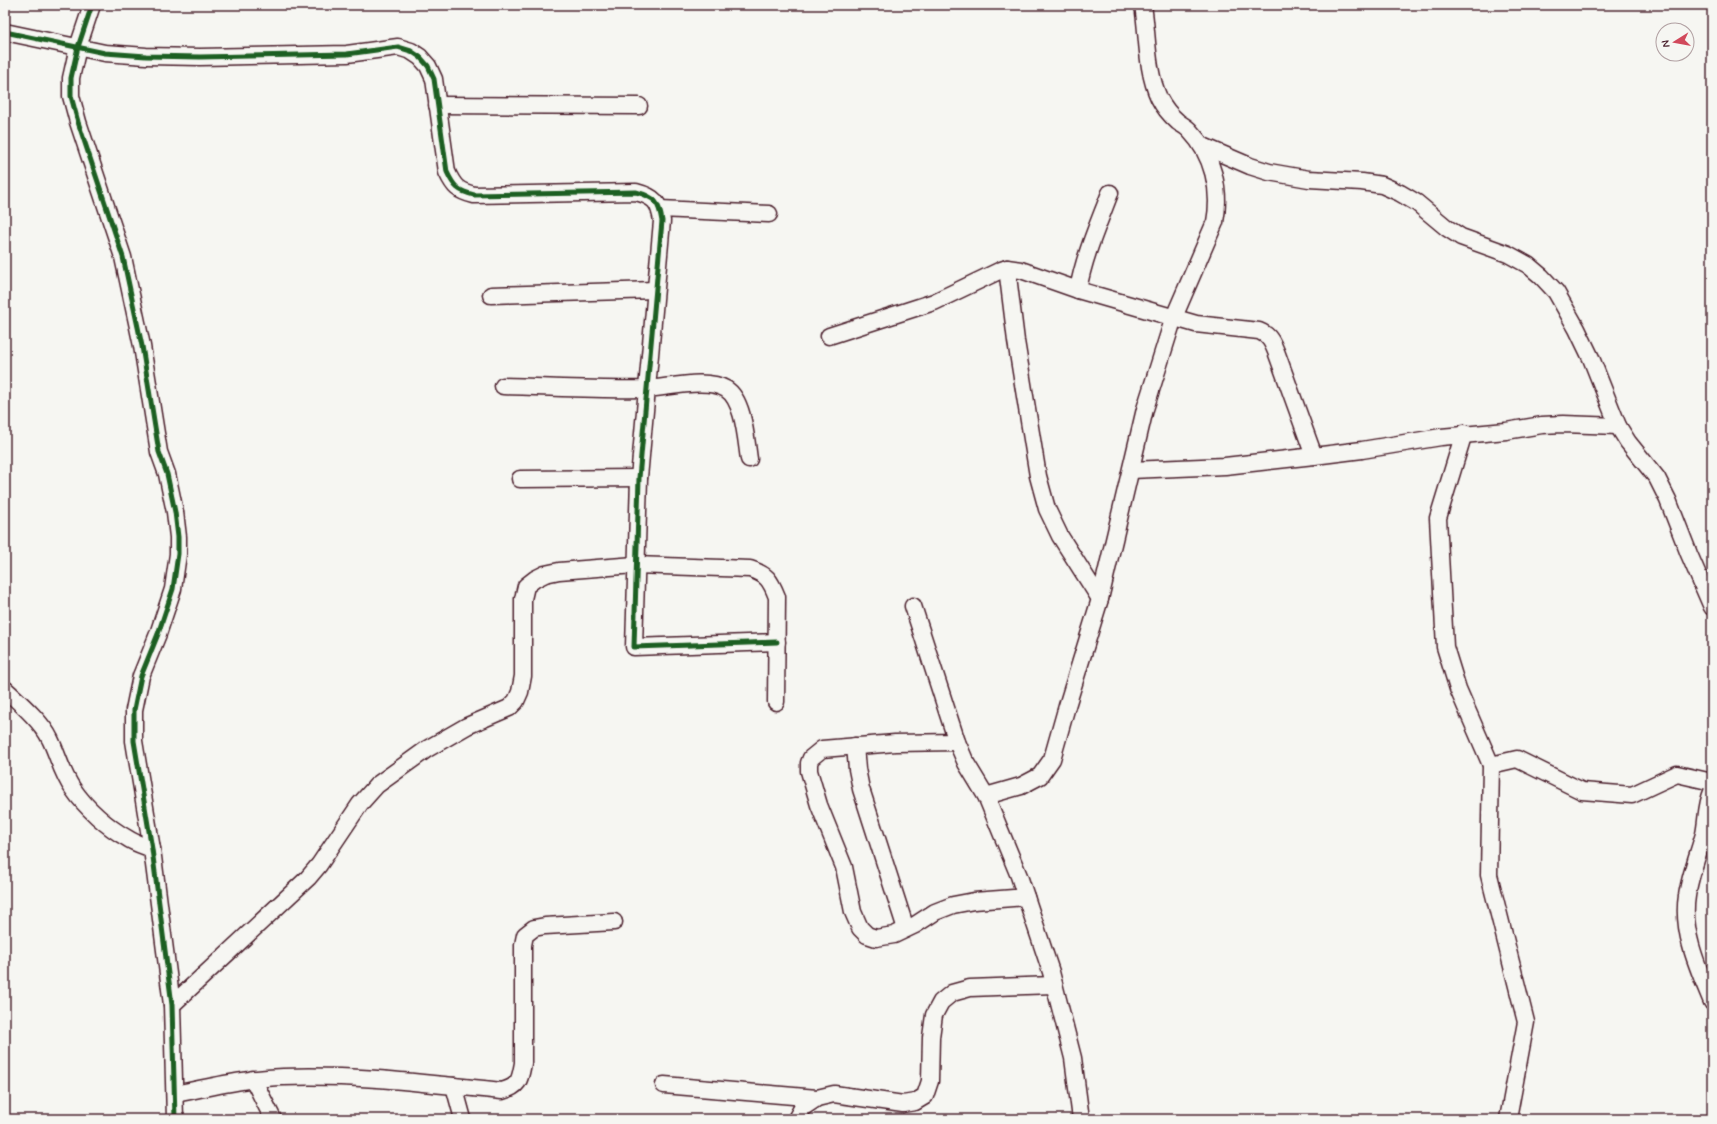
<svg xmlns="http://www.w3.org/2000/svg" width="1717" height="1124" viewBox="0 0 1717 1124" font-family="Mynerve,sans-serif">
	<style>
		.lines { fill: none; stroke-linecap: round; stroke-linejoin: round }
		.minor-casing { stroke: #4a1f2b; stroke-width: 19 }
		.minor { stroke: #f6f6f2; stroke-width: 16 }
		.cycleway-casing { stroke: #f6f6f2; stroke-width: 8 }
		.cycleway { stroke: #1b5e20; stroke-width: 5 }
	</style>
	<rect width="100%" height="100%" fill="#f6f6f2"/>
	<filter id="ink" filterUnits="userSpaceOnUse"><feTurbulence type="fractalNoise" baseFrequency=".025" numOctaves="2"/><feDisplacementMap in="SourceGraphic" scale="8" xChannelSelector="R" yChannelSelector="G"/><feConvolveMatrix kernelMatrix="1 2 1 2 8 2 1 2 1" color-interpolation-filters="sRGB"/></filter>
	<g filter="url(#ink)">
		<g class="lines">
			<g class="minor-casing">
				<g id="minor">
					<polyline points="92,5 78,47 71,78 71,96 78,122 123,257 142,346 159,452 167,474 175,512 178,537 178,554 173,589 158,634 141,676 134,710 134,741 152,849 172,1005 175,1119"/>
					<path d="M5,32L105,53L146,56L200,57L347,54L398,47L411,51L420,57L428,66L434,79L447,172C454,187 458,191 474,195L636,192C655,197 659,202 662,221L639,478L634,647L777,642"/>
					<polyline points="437,105 639,106"/>
					<polyline points="1201,145 1250,166 1269,172 1309,179 1362,182 1382,185 1400,193 1417,203 1447,228 1461,237 1508,254 1528,265 1541,276 1556,292 1577,329 1591,358 1618,426 1628,442 1657,478 1668,500 1689,554 1712,607"/>
					<polyline points="660,209 769,214"/>
					<polyline points="1007,268 1016,341 1038,476 1047,509 1060,536 1100,599"/>
					<path d="M1078,290C1084,256 1098,225 1110,193"/>
					<polyline points="491,295 655,290"/>
					<path d="M829,336L934,302L1001,270L1007,268L1021,270L1078,290L1196,324L1259,331C1270,335 1273,344 1277,354L1314,456"/>
					<path d="M503,386C550,387 598,390 645,389C667,388 707,377 726,389C744,400 746,440 749,459"/>
					<polyline points="1464,433 1438,518 1445,647 1458,689 1491,765 1489,875 1526,1022 1508,1119"/>
					<polyline points="1131,470 1225,466 1314,456 1362,450 1441,437 1506,431 1542,425 1563,424 1618,426"/>
					<polyline points="520,479 639,478"/>
					<polyline points="913,606 957,742 966,763 986,796 1019,876 1051,972 1073,1058 1081,1119"/>
					<path d="M5,689C19,702 42,722 50,739C58,755 62,774 73,789C86,808 107,827 127,838C134,843 144,846 152,849"/>
					<polyline points="957,742 895,743 822,749 811,758 809,763 809,771 819,805 844,867 853,912 860,928 867,935 876,938 894,935 915,925 935,912 953,905 974,901 1026,897"/>
					<polyline points="855,746 857,769 861,789 906,929"/>
					<polyline points="1491,765 1517,759 1582,791 1632,795 1677,774 1712,782"/>
					<path d="M1712,792C1706,805 1707,820 1704,834C1698,855 1690,875 1687,896C1681,932 1699,970 1712,1002"/>
					<path d="M986,796L1021,786L1040,776L1052,759L1067,706L1100,599L1145,409L1174,317L1215,222C1221,190 1213,155 1190,131C1187,127 1182,125 1178,122C1170,115 1164,108 1159,98C1146,70 1148,36 1143,5"/>
					<path d="M172,1005L308,878L319,865L360,804L377,785L427,749L467,726L509,708L516,701L520,692L523,676V599L526,586L535,579L545,574L559,571L635,565L750,569C767,575 770,579 777,597L776,702"/>
					<polyline points="253,1079 273,1119"/>
					<polyline points="664,1085 817,1098"/>
					<polyline points="454,1086 463,1119"/>
					<path d="M175,1094C210,1087 246,1078 283,1077C356,1074 430,1084 502,1091C520,1086 520,1079 523,1063V945L525,935L534,928L545,926L614,922"/>
					<polyline points="796,1119 802,1108 817,1098 834,1094 903,1104 915,1102 925,1096 930,1081 931,1037 934,1015 941,1002 952,993 970,988 1054,985"/>
				</g>
			</g>
			<use href="#minor" class="minor"/>
			<g class="cycleway-casing">
				<g id="cycleway">
					<polyline points="92,5 78,47 71,78 71,96 78,122 123,257 142,346 159,452 167,474 175,512 178,537 178,554 173,589 158,634 141,676 134,710 134,741 152,849 172,1005 175,1119"/>
					<path d="M5,32L105,53L146,56L200,57L347,54L398,47L411,51L420,57L428,66L434,79L447,172C454,187 458,191 474,195L636,192C655,197 659,202 662,221L639,478L634,647L777,642"/>
				</g>
			</g>
			<use href="#cycleway" class="cycleway"/>
		</g>
	</g>
	<rect width="1717" height="1124" fill="none" stroke="#f6f6f2" stroke-width="20"/>
	<rect x="10" y="10" width="1697" height="1104" fill="none" stroke="#4a1f2b" stroke-width="1.5" filter="url(#ink)"/>
	<g transform="translate(1675 42) rotate(259)"><circle r="19" fill="#f6f6f2" stroke="#b1a0a2"/>
	<path d="M0-3L7 15L0 10L-7 15Z" fill="#d1495b"/>
	<text y="-6" font-size="11" font-weight="bold" text-anchor="middle" fill="#4a1f2b">N</text>
	</g>
</svg>
